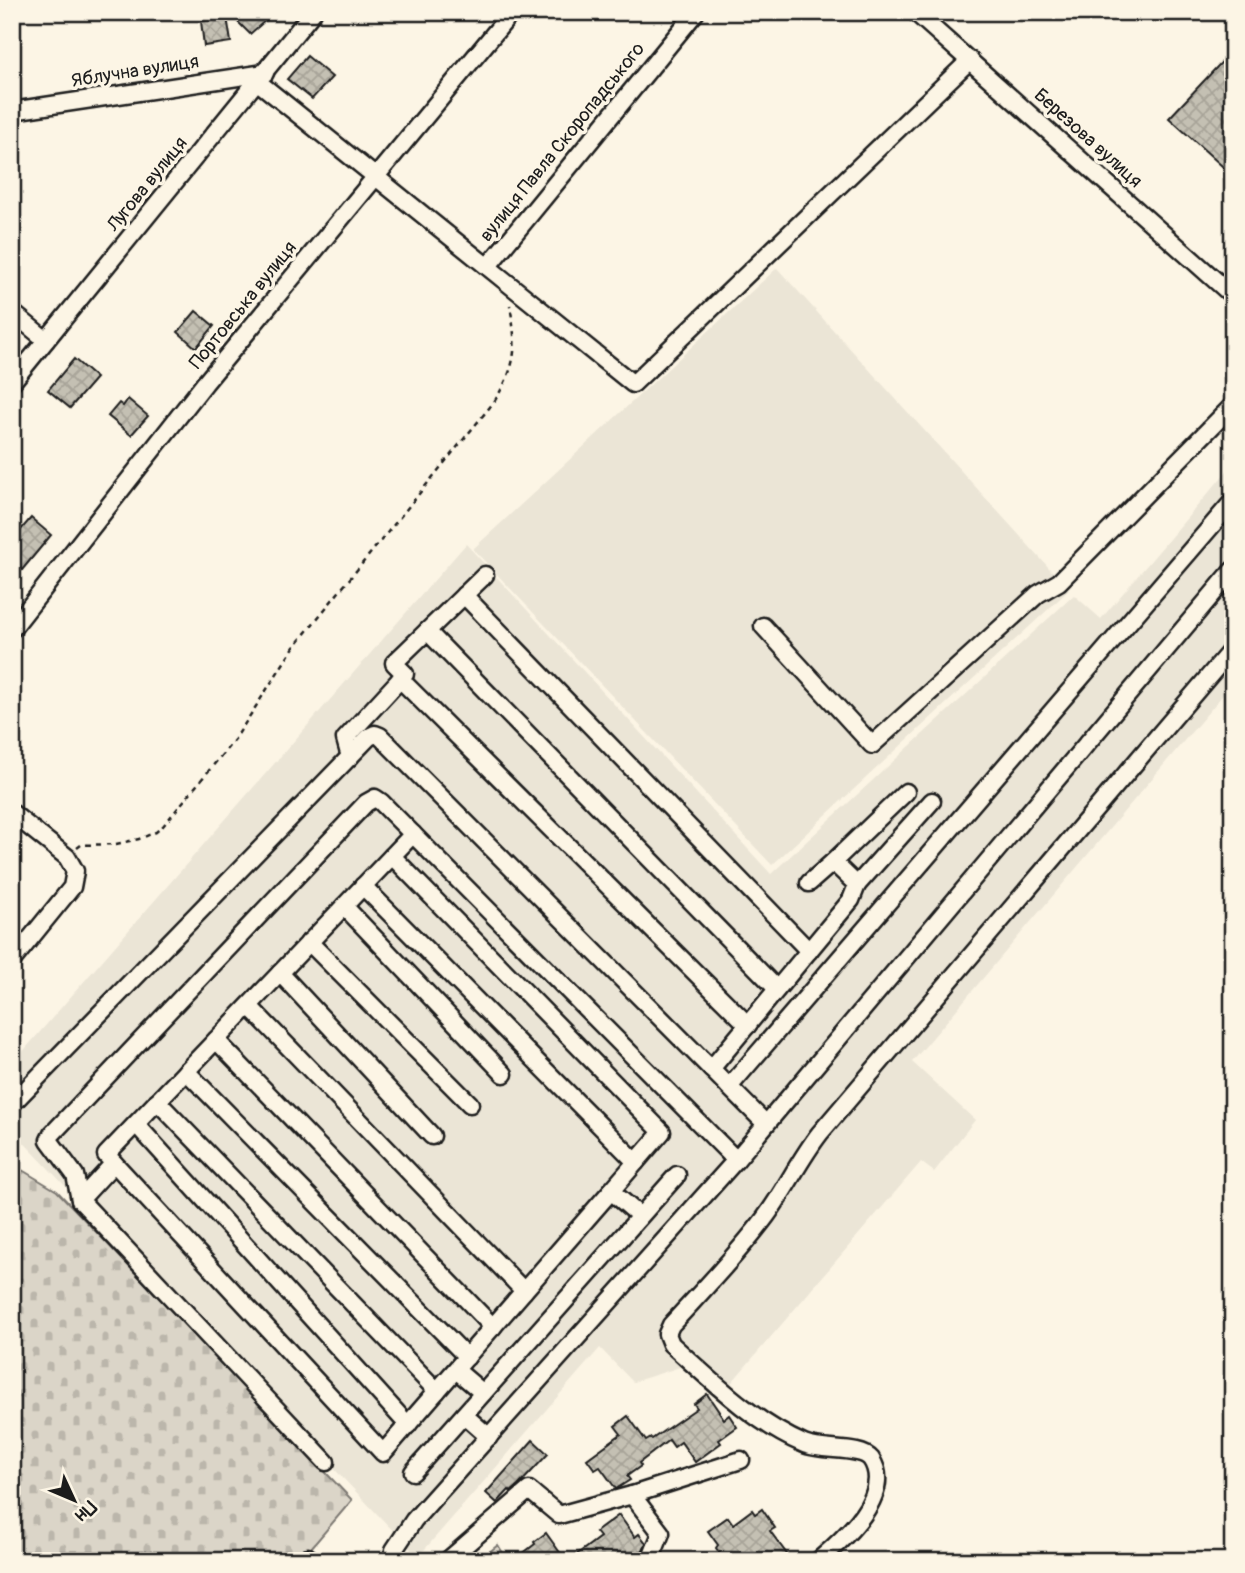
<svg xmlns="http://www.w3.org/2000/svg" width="1245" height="1573" viewBox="0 0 1245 1573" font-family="Pangolin,sans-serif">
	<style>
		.built { fill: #ebe5d6 }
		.grass { fill: #dbd5c8; stroke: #7c7872; stroke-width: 2 }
		.cemetery { fill: url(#cemetery-stones); stroke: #7c7872; stroke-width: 2 }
		.building { fill: url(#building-cross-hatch); stroke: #1c1c1c; stroke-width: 2 }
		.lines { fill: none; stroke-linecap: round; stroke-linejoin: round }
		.minor-casing { stroke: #1c1c1c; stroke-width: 21 }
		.path { stroke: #1c1c1c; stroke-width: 2.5; stroke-dasharray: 5 5; stroke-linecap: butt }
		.minor { stroke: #fcf5e5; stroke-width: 16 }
		.labels { text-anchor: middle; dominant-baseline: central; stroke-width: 7; stroke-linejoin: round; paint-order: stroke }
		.street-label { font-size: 19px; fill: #1c1c1c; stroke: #fcf5e5 }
	</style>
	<defs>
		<pattern id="cemetery-stones" width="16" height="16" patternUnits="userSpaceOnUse" patternTransform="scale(1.75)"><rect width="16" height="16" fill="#dbd5c8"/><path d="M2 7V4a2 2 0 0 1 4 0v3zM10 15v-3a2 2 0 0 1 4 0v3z" fill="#bbb6ab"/></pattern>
		<pattern id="building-cross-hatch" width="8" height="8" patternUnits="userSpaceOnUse" patternTransform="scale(1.75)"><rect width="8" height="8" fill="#c4c0b3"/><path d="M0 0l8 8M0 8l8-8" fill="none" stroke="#a8a499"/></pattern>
	</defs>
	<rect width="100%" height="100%" fill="#fcf5e5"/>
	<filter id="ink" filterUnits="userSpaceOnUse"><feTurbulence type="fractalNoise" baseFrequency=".0143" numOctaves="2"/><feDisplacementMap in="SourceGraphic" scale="14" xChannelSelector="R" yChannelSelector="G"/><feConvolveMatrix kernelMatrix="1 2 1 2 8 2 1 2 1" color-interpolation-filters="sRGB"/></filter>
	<g filter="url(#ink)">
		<g class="built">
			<polygon points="777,268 1069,590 772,865 473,549"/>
			<polygon points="1233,464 1233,683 912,1062 975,1120 934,1172 921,1162 726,1389 699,1361 633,1382 600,1348 418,1557 12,1130 12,1064 466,544 771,874 1074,595 1101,619"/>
		</g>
		<polygon class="grass" points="498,1545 508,1561 478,1561"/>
		<polygon class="cemetery" points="12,1164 57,1191 352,1500 300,1561 12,1561"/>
		<g class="building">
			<polygon points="240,12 259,12 266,20 250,34 234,18"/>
			<polygon points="227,17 231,42 204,46 201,21"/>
			<polygon points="1233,50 1233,176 1169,118"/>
			<polygon points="307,56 332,77 312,99 287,79"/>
			<polygon points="196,311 214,326 196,348 178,332"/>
			<polygon points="74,359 96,378 70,408 48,390"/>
			<polygon points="128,399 148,416 131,435 108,416 119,403 123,406"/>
			<polygon points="31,518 51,535 22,570 12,562 12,540"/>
			<polygon points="707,1394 724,1419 729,1415 737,1427 719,1440 721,1443 695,1462 681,1442 674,1447 669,1440 639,1463 641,1466 627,1476 630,1480 616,1489 600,1467 595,1470 587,1459 621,1434 615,1426 628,1416 646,1441 651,1438 652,1439 697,1408 694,1404"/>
			<polygon points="533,1440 548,1454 518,1486 511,1492 509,1490 497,1503 486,1493"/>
			<polygon points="762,1509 775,1528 770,1531 792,1561 725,1561 716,1548 718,1545 708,1531 728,1517 733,1524 752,1510 755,1514"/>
			<polygon points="619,1515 635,1537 639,1534 646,1543 643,1550 629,1561 568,1561 600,1537 596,1532"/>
			<polygon points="546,1533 566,1561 513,1561 535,1544 534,1542"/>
		</g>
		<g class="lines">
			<g class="minor-casing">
				<g id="minor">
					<polyline points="915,12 1233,296"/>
					<polyline points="258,82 633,384 970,60"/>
					<polyline points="12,111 265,73"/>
					<polyline points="488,266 696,12"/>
					<polyline points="12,312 46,340"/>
					<polyline points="12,382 313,12"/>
					<polyline points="464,595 809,951"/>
					<polyline points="763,626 872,745 1038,594 1059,582 1233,405"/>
					<polyline points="12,629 205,383 512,12"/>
					<polyline points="427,631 777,989"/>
					<polyline points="400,679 748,1025"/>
					<polyline points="350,757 345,739 405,674 394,663 485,575"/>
					<polyline points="12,813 67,857 75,871 72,887 12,961"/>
					<polyline points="392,856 662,1132 611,1191 640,1216"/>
					<polyline points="833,862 906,792"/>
					<polyline points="857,885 932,801"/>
					<polyline points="363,886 636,1162"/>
					<polyline points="344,906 504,1074"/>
					<polyline points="309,942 470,1104"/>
					<polyline points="280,973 432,1136"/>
					<polyline points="249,1006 524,1291"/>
					<polyline points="216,1040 493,1327"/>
					<polyline points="711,1069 851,900 857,885 833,862 809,883"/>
					<polyline points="186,1071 467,1357"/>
					<polyline points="729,1087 1233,501"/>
					<polyline points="157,1101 437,1391"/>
					<polyline points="12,1104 369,737 375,734 380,736 766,1124"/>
					<polyline points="136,1124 408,1425"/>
					<polyline points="114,1163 383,1453 611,1191"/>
					<polyline points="80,1200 114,1163 106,1155 413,834"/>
					<polyline points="456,1370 483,1393"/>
					<polyline points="464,1415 489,1437"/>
					<polyline points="326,1462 80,1200 75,1175 49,1140 52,1134 366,803 375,798 381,802 736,1160"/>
					<polyline points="413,1472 677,1175"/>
					<polyline points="632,1495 661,1533 650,1561"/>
					<polyline points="308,1557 312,1561"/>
					<polyline points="394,1561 394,1550 414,1520 736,1160 1233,570"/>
					<polyline points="447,1561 529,1490 559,1515 632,1495 741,1460"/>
					<path d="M818,1561C841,1541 895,1495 871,1459C861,1446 822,1452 804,1444C753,1422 712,1381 671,1344L667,1334L671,1325C703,1290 736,1256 764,1219C785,1191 799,1160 820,1133L1233,648"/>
				</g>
			</g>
			<path class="path" d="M77,848L81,845L116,844L139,839L156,832L163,826L235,739L294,647L494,402C518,363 517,348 510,305"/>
			<use href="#minor" class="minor"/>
		</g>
	</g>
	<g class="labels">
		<g class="street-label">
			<text transform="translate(135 71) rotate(-9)">Яблучна вулиця</text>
			<text transform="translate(1088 138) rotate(42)">Березова вулиця</text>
			<text transform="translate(562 142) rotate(-51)">вулиця Павла Скоропадського</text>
			<text transform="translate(147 184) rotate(-51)">Лугова вулиця</text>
			<text transform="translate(243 305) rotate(-51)">Портовська вулиця</text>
		</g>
	</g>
	<rect width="1245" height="1573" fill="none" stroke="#fcf5e5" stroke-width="42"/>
	<rect x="21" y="21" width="1203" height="1531" fill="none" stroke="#1c1c1c" stroke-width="2.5" filter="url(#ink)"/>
	<g transform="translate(74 1500) rotate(134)" stroke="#fcf5e5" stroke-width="5" paint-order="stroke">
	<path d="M0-5L12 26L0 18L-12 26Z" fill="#1c1c1c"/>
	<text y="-10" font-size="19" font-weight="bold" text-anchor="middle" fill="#1c1c1c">Пн</text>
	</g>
</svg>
